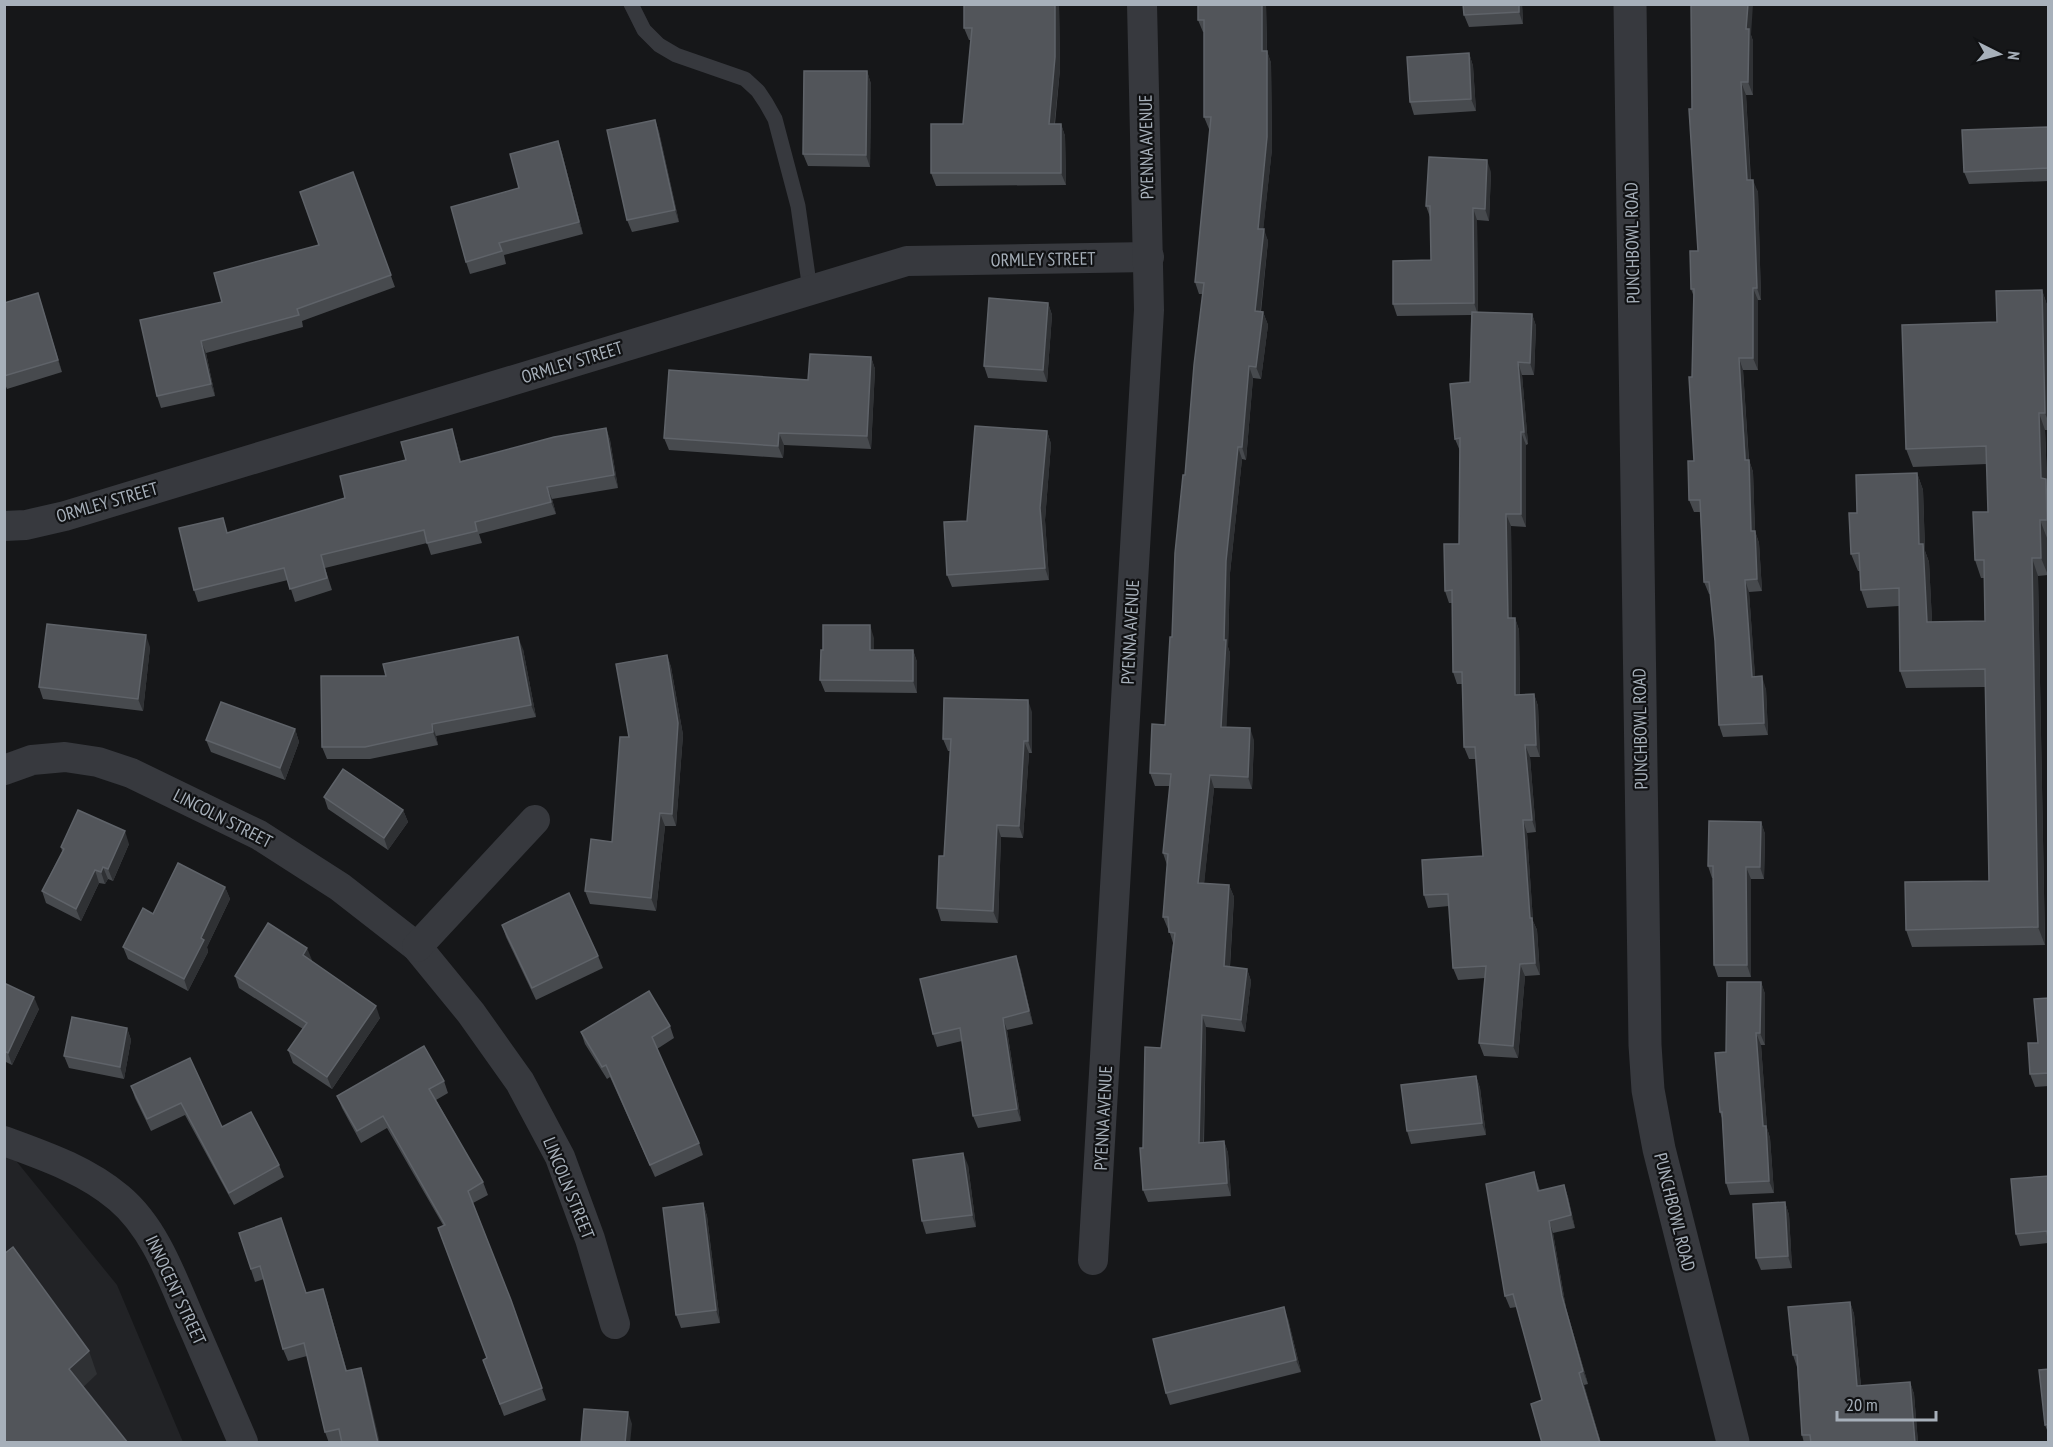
<svg xmlns="http://www.w3.org/2000/svg" width="2053" height="1447" viewBox="0 0 2053 1447" font-family="'PT Sans Narrow',sans-serif">
	<style>
		.built { fill: #222326 }
		.lines { fill: none; stroke-linecap: round; stroke-linejoin: round }
		.service { stroke: #37393e; stroke-width: 15 }
		.minor { stroke: #37393e; stroke-width: 30 }
		.tertiary { stroke: #37393e; stroke-width: 33 }
		.wall { fill: #474a4e }
		.shaded-wall { fill: #2f3134 }
		.building { fill: #52555a; stroke: #5f6369; stroke-width: 1.5 }
		.labels { text-anchor: middle; dominant-baseline: central; stroke-width: 4.5; stroke-linejoin: round; paint-order: stroke }
		.street-label { font-size: 18px; fill: #a7b0ba; stroke: #111214 }
	</style>
	<rect width="100%" height="100%" fill="#161719"/>
	<polygon class="built" points="4,1146 117,1285 183,1442 5,1442"/>
	<g class="lines">
		<polyline class="service" points="631,4 644,30 659,45 676,55 745,79 758,91 766,103 775,119 798,206 810,290"/>
		<g class="minor">
			<polyline points="4,526 26,525 65,516 907,261 1149,257"/>
			<polyline points="4,770 32,760 65,757 98,762 131,773 259,835 340,887 417,947 471,1013 520,1082 560,1157 590,1239 615,1324"/>
			<polyline points="417,947 535,820"/>
			<path d="M4,1141C45,1156 86,1170 119,1198C156,1229 173,1281 192,1324C209,1364 226,1403 243,1442"/>
			<polyline points="1093,1260 1149,310 1142,4"/>
		</g>
		<polyline class="tertiary" points="1630,4 1645,1045 1648,1090 1659,1149 1733,1442"/>
	</g>
	<g class="wall">
		<polygon points="964,4 1059,4 1060,69 1055,124 1061,124 1065,136 1066,185 936,186 931,173 963,124 971,40 969,40 964,28"/>
		<polygon points="1266,4 1267,51 1271,63 1272,149 1263,229 1268,241 1261,312 1263,312 1268,325 1261,379 1253,378 1246,460 1242,459 1230,573 1228,647 1230,653 1226,727 1254,740 1252,789 1214,788 1204,883 1229,885 1234,897 1230,967 1247,969 1251,981 1245,1032 1206,1027 1204,1143 1224,1141 1228,1153 1231,1196 1148,1202 1143,1190 1143,1148 1161,1048 1173,943 1169,930 1168,929 1163,917 1167,865 1163,853 1170,786 1155,786 1150,773 1165,725 1185,475 1203,294 1199,294 1195,282 1210,129 1209,129 1204,117 1204,32 1203,32 1198,20"/>
		<polygon points="1522,4 1523,24 1469,27 1464,15"/>
		<polygon points="1751,35 1753,41 1753,95 1746,95 1751,180 1758,192 1761,300 1758,300 1758,370 1743,370 1749,460 1753,472 1755,531 1759,543 1762,591 1749,592 1755,677 1766,689 1768,735 1723,737 1719,725 1715,641 1710,594 1709,594 1704,582 1700,512 1694,512 1689,500 1694,461 1692,377 1694,297 1691,289 1698,251 1692,109"/>
		<polygon points="1469,53 1473,66 1476,111 1414,115 1410,102"/>
		<polygon points="867,71 871,84 870,167 808,166 803,154"/>
		<polygon points="655,120 659,132 679,222 632,232 627,220"/>
		<polygon points="2049,127 2049,181 1969,184 1964,172"/>
		<polygon points="558,141 562,153 583,234 504,255 506,264 470,274 466,262 519,188"/>
		<polygon points="353,172 395,287 302,321 303,327 206,353 215,396 161,408 157,396 222,302 319,245"/>
		<polygon points="1491,172 1489,221 1477,220 1478,312 1532,314 1536,326 1534,375 1522,375 1528,444 1526,445 1526,527 1511,526 1512,618 1515,618 1519,630 1520,694 1534,694 1538,706 1540,757 1530,757 1536,832 1527,833 1533,921 1537,930 1540,975 1525,976 1518,1058 1484,1056 1479,1043 1485,978 1458,980 1453,968 1449,906 1428,908 1424,895 1483,856 1476,759 1469,759 1464,747 1462,684 1457,684 1453,672 1452,603 1449,603 1445,591 1459,544 1460,451 1455,439 1470,382 1471,315 1397,316 1393,304 1431,260 1430,217 1426,206"/>
		<polygon points="2042,290 2049,311 2049,430 2045,430 2047,480 2049,484 2049,538 2047,538 2048,575 2038,576 2045,945 1912,947 1906,930 1989,881 1985,687 1906,688 1900,671 1899,606 1867,608 1861,590 1860,571 1858,571 1851,554 1857,513 1917,473 1923,490 1925,551 1929,562 1932,622 1985,621 1984,578 1981,578 1975,560 1988,512 1987,464 1913,467 1906,449 1997,322"/>
		<polygon points="38,293 62,372 7,389 4,382 4,303"/>
		<polygon points="1048,303 1052,315 1047,382 988,378 984,366"/>
		<polygon points="871,357 875,369 871,449 784,445 783,458 669,450 664,438 808,380"/>
		<polygon points="606,428 610,440 618,488 552,499 556,514 479,534 482,543 431,555 427,543 325,568 332,590 295,602 288,580 198,602 194,590 406,460 456,442 461,461"/>
		<polygon points="1047,431 1051,444 1045,520 1049,580 952,587 947,575 967,521"/>
		<polygon points="874,638 874,650 913,650 917,662 917,693 825,692 820,680 823,650"/>
		<polygon points="150,647 143,711 43,699 39,687"/>
		<polygon points="523,649 536,717 436,736 438,745 370,759 327,759 322,747 386,676"/>
		<polygon points="667,655 671,667 683,735 676,826 665,826 656,911 590,904 585,891 612,842 629,737"/>
		<polygon points="1032,712 1032,753 1029,753 1023,838 1001,837 998,923 941,921 937,908 944,856 950,751 948,751 943,739"/>
		<polygon points="295,729 299,742 285,780 211,752 206,740"/>
		<polygon points="324,797 403,810 408,822 388,850 328,809"/>
		<polygon points="1761,822 1765,834 1764,879 1751,879 1751,977 1718,977 1714,965 1713,878 1712,878 1708,866"/>
		<polygon points="129,844 113,881 108,879 105,884 99,883 81,921 46,903 42,891 62,851 61,847"/>
		<polygon points="225,887 230,899 207,947 208,952 188,991 128,959 123,947 153,914"/>
		<polygon points="502,925 598,956 603,968 536,1000 506,937"/>
		<polygon points="312,960 311,961 380,1018 332,1089 293,1063 288,1050 303,1029 239,988 235,976"/>
		<polygon points="1020,968 1033,1024 1007,1030 1021,1121 978,1128 973,1116 962,1041 937,1047 933,1034"/>
		<polygon points="1761,982 1765,994 1765,1045 1761,1045 1767,1128 1770,1138 1774,1193 1730,1195 1726,1183 1722,1118 1720,1112 1726,1052"/>
		<polygon points="4,983 39,1009 12,1065 4,1061"/>
		<polygon points="2049,998 2049,1086 2035,1087 2030,1074"/>
		<polygon points="670,1026 674,1038 657,1049 699,1143 703,1155 655,1177 610,1077 607,1079 585,1044 581,1032"/>
		<polygon points="127,1028 131,1040 124,1079 69,1068 64,1056"/>
		<polygon points="190,1058 222,1127 279,1165 284,1177 234,1205 185,1115 151,1131 135,1098 131,1086"/>
		<polygon points="1476,1076 1480,1088 1486,1135 1411,1144 1407,1131"/>
		<polygon points="444,1081 448,1093 436,1100 483,1182 488,1195 473,1203 511,1300 546,1400 504,1416 483,1360 487,1358 443,1225 387,1128 361,1143 342,1108 337,1096"/>
		<polygon points="968,1165 976,1227 926,1234 922,1221"/>
		<polygon points="1534,1172 1540,1191 1564,1185 1568,1197 1575,1228 1553,1233 1566,1308 1588,1384 1584,1385 1601,1443 1542,1443 1542,1400 1517,1307 1510,1308 1505,1296"/>
		<polygon points="2049,1176 2048,1243 2020,1246 2016,1234"/>
		<polygon points="1785,1202 1789,1215 1792,1268 1761,1270 1756,1258"/>
		<polygon points="703,1203 707,1216 720,1323 681,1328 676,1315"/>
		<polygon points="239,1233 306,1293 323,1289 327,1301 347,1371 365,1380 342,1441 329,1443 325,1432 307,1356 288,1361 283,1349 264,1279 255,1282"/>
		<polygon points="1850,1302 1854,1314 1861,1386 1910,1382 1914,1394 1918,1443 1804,1443 1802,1435 1797,1367 1793,1355"/>
		<polygon points="1288,1319 1301,1372 1170,1405 1166,1393"/>
		<polygon points="2049,1369 2049,1435 2045,1425"/>
	</g>
	<g class="shaded-wall">
		<polygon points="1055,4 1059,4 1060,69 1053,136 1049,124"/>
		<polygon points="1262,4 1266,4 1267,63 1262,51"/>
		<polygon points="1519,4 1522,4 1523,24 1519,12"/>
		<polygon points="1748,4 1753,4 1751,35 1753,41 1753,95 1748,82 1746,29"/>
		<polygon points="1267,51 1271,63 1272,149 1262,241 1258,229"/>
		<polygon points="1469,53 1473,66 1476,111 1471,99"/>
		<polygon points="867,71 871,84 870,167 866,155"/>
		<polygon points="1741,82 1746,95 1751,192 1747,180"/>
		<polygon points="655,120 659,132 679,222 675,210"/>
		<polygon points="1061,124 1065,136 1066,185 1061,173"/>
		<polygon points="558,141 562,153 583,234 579,222"/>
		<polygon points="1487,160 1491,172 1489,221 1485,209"/>
		<polygon points="1753,180 1758,192 1761,300 1757,288"/>
		<polygon points="1473,208 1477,220 1478,315 1474,303"/>
		<polygon points="1264,229 1268,241 1259,324 1255,311"/>
		<polygon points="1753,288 1758,300 1758,370 1753,358"/>
		<polygon points="2042,290 2048,308 2049,423 2045,413"/>
		<polygon points="38,293 42,305 62,372 58,360"/>
		<polygon points="1048,303 1052,315 1047,382 1043,370"/>
		<polygon points="1263,312 1268,325 1261,379 1256,367"/>
		<polygon points="1532,314 1536,326 1534,375 1530,363"/>
		<polygon points="201,341 206,353 215,396 211,384"/>
		<polygon points="871,357 875,369 871,449 867,436"/>
		<polygon points="1739,358 1743,370 1749,465 1749,460 1753,472 1755,531 1759,543 1762,591 1757,579 1751,531"/>
		<polygon points="1518,362 1522,375 1528,444 1524,432"/>
		<polygon points="1249,366 1253,378 1246,460 1242,447"/>
		<polygon points="2039,413 2045,430 2047,480 2049,484 2049,524 2047,520 2041,478"/>
		<polygon points="606,428 610,440 618,488 614,475"/>
		<polygon points="452,429 456,442 464,474 460,462"/>
		<polygon points="1047,431 1051,444 1045,520 1049,580 1045,568 1040,508"/>
		<polygon points="1521,432 1526,445 1526,527 1521,514"/>
		<polygon points="779,433 784,445 783,458 778,446"/>
		<polygon points="1238,447 1242,459 1230,573 1228,647 1230,653 1226,739 1221,727 1226,561"/>
		<polygon points="1917,473 1923,490 1925,551 1929,562 1933,640 1927,622 1919,544"/>
		<polygon points="547,487 552,499 556,514 551,502"/>
		<polygon points="1506,514 1511,526 1512,630 1508,618"/>
		<polygon points="2040,520 2047,538 2048,575 2041,558"/>
		<polygon points="2032,558 2038,576 2045,945 2038,927"/>
		<polygon points="1745,580 1749,592 1756,689 1752,677"/>
		<polygon points="1515,618 1519,630 1520,707 1515,695"/>
		<polygon points="870,625 874,638 874,662 870,650"/>
		<polygon points="146,635 150,647 143,711 138,699"/>
		<polygon points="518,637 523,649 536,717 531,705"/>
		<polygon points="913,650 917,662 917,693 913,681"/>
		<polygon points="667,655 671,667 683,735 676,826 672,814"/>
		<polygon points="1762,676 1766,689 1768,735 1764,723"/>
		<polygon points="1534,694 1538,706 1540,757 1536,745"/>
		<polygon points="1028,700 1032,712 1032,753 1028,741"/>
		<polygon points="432,724 436,736 438,745 433,732"/>
		<polygon points="1250,728 1254,740 1252,789 1248,777"/>
		<polygon points="295,729 299,742 285,780 280,768"/>
		<polygon points="1024,741 1029,753 1023,838 1019,826"/>
		<polygon points="1525,745 1530,757 1536,832 1532,820"/>
		<polygon points="1210,775 1214,788 1203,895 1198,883"/>
		<polygon points="403,810 408,822 388,850 384,838"/>
		<polygon points="660,813 665,826 656,911 651,898"/>
		<polygon points="1523,820 1527,833 1533,921 1537,930 1540,975 1535,963 1530,918"/>
		<polygon points="1761,822 1765,834 1764,879 1760,867"/>
		<polygon points="997,825 1001,837 998,923 993,911"/>
		<polygon points="125,831 129,844 113,881 108,869"/>
		<polygon points="103,867 108,879 105,884 101,872"/>
		<polygon points="1746,867 1751,879 1751,977 1747,965"/>
		<polygon points="95,870 99,883 81,921 76,909"/>
		<polygon points="1229,885 1234,897 1229,978 1224,966"/>
		<polygon points="225,887 230,899 207,947 208,952 188,991 184,979 201,938"/>
		<polygon points="307,948 312,960 307,967 303,955"/>
		<polygon points="1016,956 1020,968 1033,1024 1029,1011"/>
		<polygon points="1520,964 1525,976 1518,1058 1513,1046"/>
		<polygon points="1247,969 1251,981 1245,1032 1241,1020"/>
		<polygon points="1761,982 1765,994 1765,1045 1760,1033"/>
		<polygon points="34,997 39,1009 12,1065 8,1053"/>
		<polygon points="376,1006 380,1018 332,1089 327,1077"/>
		<polygon points="1202,1015 1206,1027 1203,1155 1199,1143"/>
		<polygon points="1003,1018 1007,1030 1021,1121 1017,1109"/>
		<polygon points="127,1028 131,1040 124,1079 120,1067"/>
		<polygon points="1756,1033 1761,1045 1767,1128 1770,1138 1774,1193 1769,1181 1763,1126"/>
		<polygon points="1476,1076 1480,1088 1486,1135 1482,1123"/>
		<polygon points="1224,1141 1228,1153 1231,1196 1227,1183"/>
		<polygon points="963,1153 968,1165 976,1227 972,1215"/>
		<polygon points="1564,1185 1568,1197 1575,1228 1571,1215"/>
		<polygon points="1785,1202 1789,1215 1792,1268 1788,1256"/>
		<polygon points="703,1203 707,1216 720,1323 716,1310"/>
		<polygon points="1549,1221 1553,1233 1566,1308 1588,1384 1583,1371 1562,1296"/>
		<polygon points="323,1289 327,1301 350,1383 346,1371"/>
		<polygon points="1850,1302 1854,1314 1862,1398 1857,1386"/>
		<polygon points="1284,1307 1288,1319 1301,1372 1296,1360"/>
		<polygon points="89,1351 97,1374 78,1392 69,1369"/>
		<polygon points="361,1368 365,1380 380,1443 378,1443"/>
		<polygon points="1579,1373 1584,1385 1601,1443 1600,1443"/>
		<polygon points="1910,1382 1914,1394 1918,1443 1915,1443"/>
		<polygon points="628,1412 632,1424 630,1443 625,1443"/>
	</g>
	<g class="building">
		<polygon points="964,4 1055,4 1055,57 1049,124 1061,124 1061,173 931,173 931,124 963,124 972,28 964,28"/>
		<polygon points="1198,4 1262,4 1262,51 1267,51 1267,137 1258,229 1264,229 1255,311 1263,312 1256,367 1249,366 1242,447 1238,447 1226,561 1224,640 1226,640 1221,727 1250,728 1248,777 1210,775 1198,883 1229,885 1224,966 1247,969 1241,1020 1202,1015 1199,1143 1224,1141 1227,1183 1143,1190 1140,1148 1143,1148 1145,1047 1161,1048 1175,933 1169,932 1168,917 1163,917 1168,854 1163,853 1171,774 1150,773 1152,724 1165,725 1170,637 1172,637 1175,553 1183,475 1185,475 1194,365 1204,283 1195,282 1211,117 1204,117 1204,20 1198,20"/>
		<polygon points="1463,4 1519,4 1519,12 1464,15"/>
		<polygon points="1691,4 1748,4 1746,29 1749,29 1748,82 1741,82 1747,180 1753,180 1757,288 1753,288 1753,358 1739,358 1745,460 1749,460 1751,531 1755,531 1757,579 1745,580 1752,677 1762,676 1764,723 1719,725 1715,641 1709,582 1704,582 1700,500 1689,500 1688,461 1694,461 1689,377 1692,377 1694,289 1691,289 1690,251 1698,251 1689,109 1692,109"/>
		<polygon points="1469,53 1471,99 1410,102 1407,57"/>
		<polygon points="804,71 867,71 866,155 803,154"/>
		<polygon points="655,120 675,210 627,220 607,130"/>
		<polygon points="2049,127 2049,168 1964,172 1962,130"/>
		<polygon points="558,141 579,222 499,243 502,251 466,262 451,207 519,188 510,154"/>
		<polygon points="1429,157 1487,160 1485,209 1473,208 1474,303 1393,304 1393,261 1431,260 1430,206 1426,206"/>
		<polygon points="353,172 391,275 297,309 299,315 201,341 211,384 157,396 140,320 222,302 214,273 319,245 300,192"/>
		<polygon points="2042,290 2045,413 2039,413 2041,478 2046,479 2047,520 2040,520 2041,558 2032,558 2038,927 1906,930 1905,882 1989,881 1985,669 1900,671 1899,588 1861,590 1859,553 1851,554 1849,513 1857,513 1856,475 1917,473 1919,544 1923,544 1927,622 1985,621 1984,560 1975,560 1973,512 1988,512 1986,446 1906,449 1902,325 1997,322 1996,291"/>
		<polygon points="38,293 58,360 4,376 4,303"/>
		<polygon points="989,298 1048,303 1043,370 984,366"/>
		<polygon points="1472,312 1532,314 1530,363 1518,362 1524,432 1521,432 1521,514 1506,514 1508,618 1515,618 1515,695 1534,694 1536,745 1525,745 1532,820 1523,820 1530,918 1532,918 1535,963 1520,964 1513,1046 1479,1043 1486,966 1453,968 1448,894 1424,895 1422,860 1483,856 1475,747 1464,747 1462,672 1453,672 1452,590 1445,591 1444,544 1459,544 1460,438 1455,439 1450,384 1470,382"/>
		<polygon points="810,354 871,357 867,436 779,433 778,446 664,438 669,370 808,380"/>
		<polygon points="975,426 1047,431 1040,508 1045,568 947,575 944,522 967,521"/>
		<polygon points="606,428 614,475 547,487 551,502 475,522 477,531 427,543 424,530 321,555 327,578 290,589 284,568 194,590 179,528 223,518 227,533 345,498 340,476 406,460 401,442 452,429 460,462 554,437"/>
		<polygon points="47,624 146,635 138,699 39,687"/>
		<polygon points="823,625 870,625 870,650 913,650 913,681 820,680 821,650 823,650"/>
		<polygon points="518,637 531,705 432,724 433,732 365,747 322,747 321,676 386,676 383,664"/>
		<polygon points="667,655 678,723 672,814 660,813 651,898 585,891 591,839 612,842 620,737 629,737 616,664"/>
		<polygon points="944,698 1028,700 1028,741 1024,741 1019,826 997,825 993,911 937,908 939,856 944,856 951,739 943,739"/>
		<polygon points="221,702 295,729 280,768 206,740"/>
		<polygon points="343,769 403,810 384,838 324,797"/>
		<polygon points="78,810 125,831 108,869 103,867 101,872 95,870 76,909 42,891 64,849 61,847"/>
		<polygon points="1709,821 1761,822 1760,867 1746,867 1747,965 1714,965 1713,866 1708,866"/>
		<polygon points="178,863 225,887 201,938 204,940 184,979 123,947 143,908 153,914"/>
		<polygon points="569,893 598,956 532,988 502,925"/>
		<polygon points="268,923 307,948 303,955 376,1006 327,1077 288,1050 307,1023 235,976"/>
		<polygon points="1016,956 1029,1011 1003,1018 1017,1109 973,1116 960,1028 933,1034 920,979"/>
		<polygon points="1727,982 1761,982 1760,1033 1756,1033 1763,1126 1766,1126 1769,1181 1726,1183 1722,1112 1720,1112 1715,1053 1726,1052"/>
		<polygon points="4,983 34,997 8,1053 4,1051"/>
		<polygon points="649,991 670,1026 652,1037 699,1143 650,1165 606,1065 602,1067 581,1032"/>
		<polygon points="2049,998 2049,1073 2030,1074 2028,1043 2038,1043 2034,999"/>
		<polygon points="72,1017 127,1028 120,1067 64,1056"/>
		<polygon points="424,1046 444,1081 429,1089 483,1182 468,1191 511,1300 542,1388 500,1404 483,1360 487,1358 438,1228 445,1225 383,1116 357,1131 337,1096"/>
		<polygon points="190,1058 222,1127 251,1112 279,1165 229,1193 181,1103 147,1119 131,1086"/>
		<polygon points="1476,1076 1482,1123 1407,1131 1401,1085"/>
		<polygon points="963,1153 972,1215 922,1221 913,1160"/>
		<polygon points="1534,1172 1538,1191 1564,1185 1571,1215 1549,1221 1562,1296 1583,1371 1579,1373 1600,1443 1542,1443 1531,1404 1542,1400 1513,1294 1505,1296 1486,1184"/>
		<polygon points="2049,1176 2049,1246 2047,1231 2016,1234 2011,1179"/>
		<polygon points="1785,1202 1788,1256 1756,1258 1753,1204"/>
		<polygon points="703,1203 716,1310 676,1315 663,1208"/>
		<polygon points="281,1218 306,1293 323,1289 346,1371 361,1368 378,1443 342,1443 339,1429 325,1432 304,1343 283,1349 260,1266 251,1269 239,1233"/>
		<polygon points="13,1247 89,1351 69,1369 128,1443 4,1443 4,1254"/>
		<polygon points="1850,1302 1857,1386 1910,1382 1915,1443 1811,1443 1810,1435 1802,1435 1797,1355 1793,1355 1788,1307"/>
		<polygon points="1284,1307 1296,1360 1166,1393 1153,1339"/>
		<polygon points="2049,1369 2049,1424 2045,1425 2039,1370"/>
		<polygon points="584,1409 628,1412 625,1443 581,1443"/>
	</g>
	<g class="labels">
		<g class="street-label">
			<text transform="translate(1146 147) rotate(-91)">PYENNA AVENUE</text>
			<text transform="translate(1632 243) rotate(-91)">PUNCHBOWL ROAD</text>
			<text transform="translate(1043 259) rotate(-1)">ORMLEY STREET</text>
			<text transform="translate(572 362) rotate(-17)">ORMLEY STREET</text>
			<text transform="translate(107 502) rotate(-16)">ORMLEY STREET</text>
			<text transform="translate(1130 632) rotate(-87)">PYENNA AVENUE</text>
			<text transform="translate(1640 729) rotate(-91)">PUNCHBOWL ROAD</text>
			<text transform="translate(223 818) rotate(27)">LINCOLN STREET</text>
			<text transform="translate(1103 1118) rotate(-87)">PYENNA AVENUE</text>
			<text transform="translate(569 1188) rotate(68)">LINCOLN STREET</text>
			<text transform="translate(1675 1212) rotate(76)">PUNCHBOWL ROAD</text>
			<text transform="translate(176 1290) rotate(65)">INNOCENT STREET</text>
		</g>
	</g>
	<rect width="2053" height="1447" fill="none" stroke="#a7b0ba" stroke-width="12"/>
	<g transform="translate(1999 54) rotate(96)" stroke="#111214" stroke-width="4.5" paint-order="stroke">
	<path d="M0-4.5L10 22L0 15L-10 22Z" fill="#a7b0ba"/>
	<text y="-9" font-size="16" font-weight="bold" text-anchor="middle" fill="#a7b0ba">N</text>
	</g>
	<path d="M1837 1411v9h99v-9" fill="none" stroke="#a7b0ba" stroke-width="3"/>
	<text x="1846" y="1411" font-size="18" fill="#a7b0ba" stroke="#111214" stroke-width="4.5" paint-order="stroke">20 m</text>
</svg>
